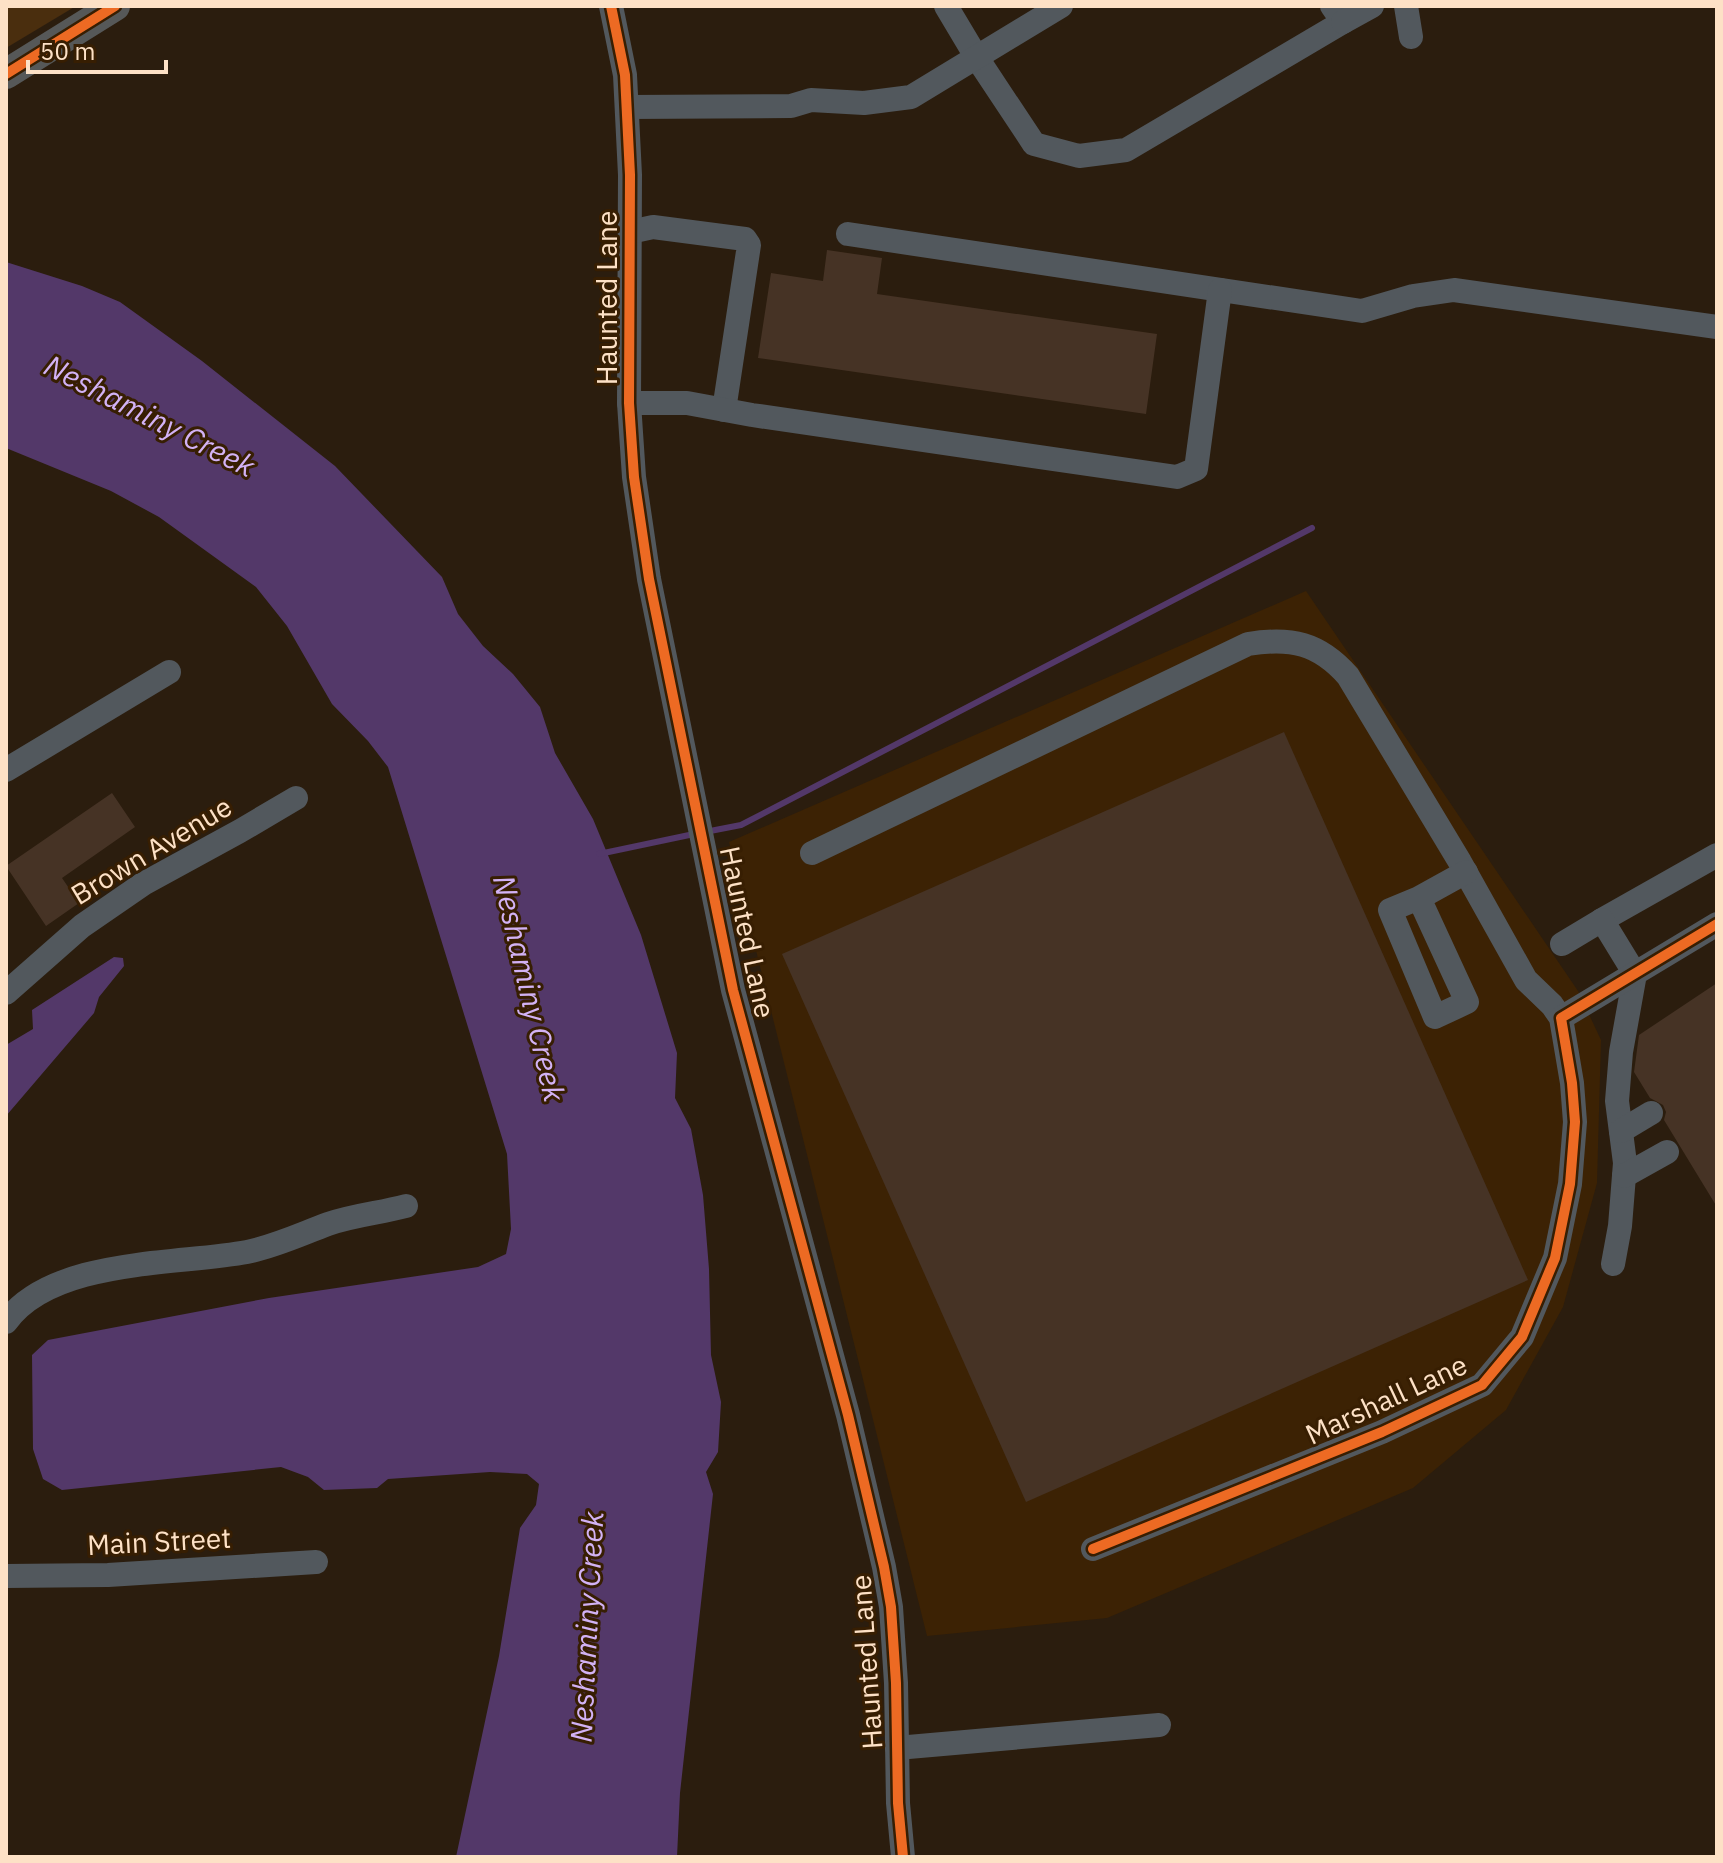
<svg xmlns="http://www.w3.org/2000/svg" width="1723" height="1863" viewBox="0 0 1723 1863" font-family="'IBM Plex Sans',sans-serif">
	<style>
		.built { fill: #3c2204 }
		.green { fill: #4a2e0e }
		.water { fill: #533869 }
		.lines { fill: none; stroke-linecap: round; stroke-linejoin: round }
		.stream { stroke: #533869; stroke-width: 6 }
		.building { fill: #463325 }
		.minor { stroke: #52585d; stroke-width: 24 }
		.major { stroke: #565858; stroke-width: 30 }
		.cycleway-casing { stroke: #371e02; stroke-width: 15 }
		.cycleway { stroke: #ed6a23; stroke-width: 10 }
		.labels { text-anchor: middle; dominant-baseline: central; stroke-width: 6; stroke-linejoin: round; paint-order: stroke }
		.street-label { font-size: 28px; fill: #fde1c6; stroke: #371e02 }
		.water-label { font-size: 30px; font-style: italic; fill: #d2b2f5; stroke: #371e02 }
	</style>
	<rect width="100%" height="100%" fill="#2b1d0e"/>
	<polygon class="built" points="1306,591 1578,991 1601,1040 1597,1183 1563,1307 1506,1410 1413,1488 1107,1618 927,1636 729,842"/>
	<polygon class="green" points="6,6 76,6 6,48"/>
	<g class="water">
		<polygon points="6,262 82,286 120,302 202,361 335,466 442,577 458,614 483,646 513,674 540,707 555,753 593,819 641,935 677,1053 675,1098 691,1129 703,1195 709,1269 711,1355 721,1402 718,1452 706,1472 713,1494 680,1793 677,1857 456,1857 499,1656 520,1528 536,1505 539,1484 527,1474 490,1472 388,1479 377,1488 324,1490 308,1477 281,1467 62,1490 43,1479 33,1449 32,1355 48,1340 269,1298 478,1267 506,1254 511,1229 507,1154 388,767 368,741 332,704 287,626 256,587 159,517 111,491 6,448"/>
		<polygon points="114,957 123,958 124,966 99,997 94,1013 6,1116 6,1045 33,1029 32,1010"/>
	</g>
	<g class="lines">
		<g class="stream">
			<polyline points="705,832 741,825 1312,528"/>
			<polyline points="599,854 694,834"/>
		</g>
	</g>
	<g class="building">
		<polygon points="827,250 882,258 877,294 1157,334 1146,414 758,358 771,273 823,281"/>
		<polygon points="1284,732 1528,1280 1026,1502 782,954"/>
		<polygon points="112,793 135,827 62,878 79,903 46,926 6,866"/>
		<polygon points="1717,983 1717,1207 1664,1120 1666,1112 1663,1105 1650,1098 1634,1072 1639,1035"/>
	</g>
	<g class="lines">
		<g class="minor">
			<polyline points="611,6 625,75 630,175 629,403 634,477 649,579 733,990 848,1415 884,1567 891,1607 896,1683 898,1803 903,1857"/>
			<polyline points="946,6 977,58 1034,144 1079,156 1126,150 1343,22 1332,6"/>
			<polyline points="1406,6 1411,37"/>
			<polyline points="1343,22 1372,6"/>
			<polyline points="627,107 791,106 811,100 864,103 911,97 1061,6"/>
			<polyline points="630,232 653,227 745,239 749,245 724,410"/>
			<polyline points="848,234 1362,311 1413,296 1454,290 1717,327"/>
			<polyline points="629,403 687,403 752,415 1177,477 1196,469 1220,290"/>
			<polyline points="6,770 169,672"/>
			<path d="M812,853L1248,644C1291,637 1319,643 1348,676L1460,862L1526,980L1552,1005L1561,1018L1572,1083L1575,1122L1570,1184L1555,1258L1522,1337L1482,1385L1382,1432L1093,1549"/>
			<polyline points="1419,898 1390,910 1435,1017 1467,1002 1419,898 1466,872"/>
			<polyline points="1602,920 1717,855"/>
			<polyline points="1562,944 1602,920 1635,974 1621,1052 1617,1101 1625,1163 1620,1226 1613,1264"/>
			<polyline points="6,993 82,926 143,884 240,831 296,798"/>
			<polyline points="1561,1018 1717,924"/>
			<polyline points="1621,1131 1651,1113"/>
			<polyline points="1624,1176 1667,1152"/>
			<path d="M6,1322C52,1258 177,1265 247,1252C276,1246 301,1234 328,1224C354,1215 380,1213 406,1206"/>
			<polyline points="6,1576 108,1575 316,1562"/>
			<polyline points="897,1748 1159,1725"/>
		</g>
		<polyline class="major" points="6,74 115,6"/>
		<g class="cycleway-casing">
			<g id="cycleway">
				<polyline points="611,6 625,75 630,175 629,403 634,477 649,579 733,990 848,1415 884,1567 891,1607 896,1683 898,1803 903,1857"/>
				<polyline points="6,74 115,6"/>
				<polyline points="1093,1549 1382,1432 1482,1385 1522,1337 1555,1258 1570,1184 1575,1122 1572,1083 1561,1018 1717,924"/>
			</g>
		</g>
		<use href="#cycleway" class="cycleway"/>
	</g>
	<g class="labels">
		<g class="street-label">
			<text transform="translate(606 298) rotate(-90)">Haunted Lane</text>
			<text transform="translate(151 850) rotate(-31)">Brown Avenue</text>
			<text transform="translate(748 932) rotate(78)">Haunted Lane</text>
			<text transform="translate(1386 1399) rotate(-25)">Marshall Lane</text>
			<text transform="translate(159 1541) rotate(-3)">Main Street</text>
			<text transform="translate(866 1662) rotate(-94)">Haunted Lane</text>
		</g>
		<g class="water-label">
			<text transform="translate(150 415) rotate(27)">Neshaminy Creek</text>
			<text transform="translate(530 988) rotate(77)">Neshaminy Creek</text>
			<text transform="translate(586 1627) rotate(-87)">Neshaminy Creek</text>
		</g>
	</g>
	<rect width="1723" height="1863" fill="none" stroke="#fde1c6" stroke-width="16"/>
	<path d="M28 60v12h138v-12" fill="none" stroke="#fde1c6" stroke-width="4"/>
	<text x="40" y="60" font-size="24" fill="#fde1c6" stroke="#371e02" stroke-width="6" paint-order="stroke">50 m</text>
</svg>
